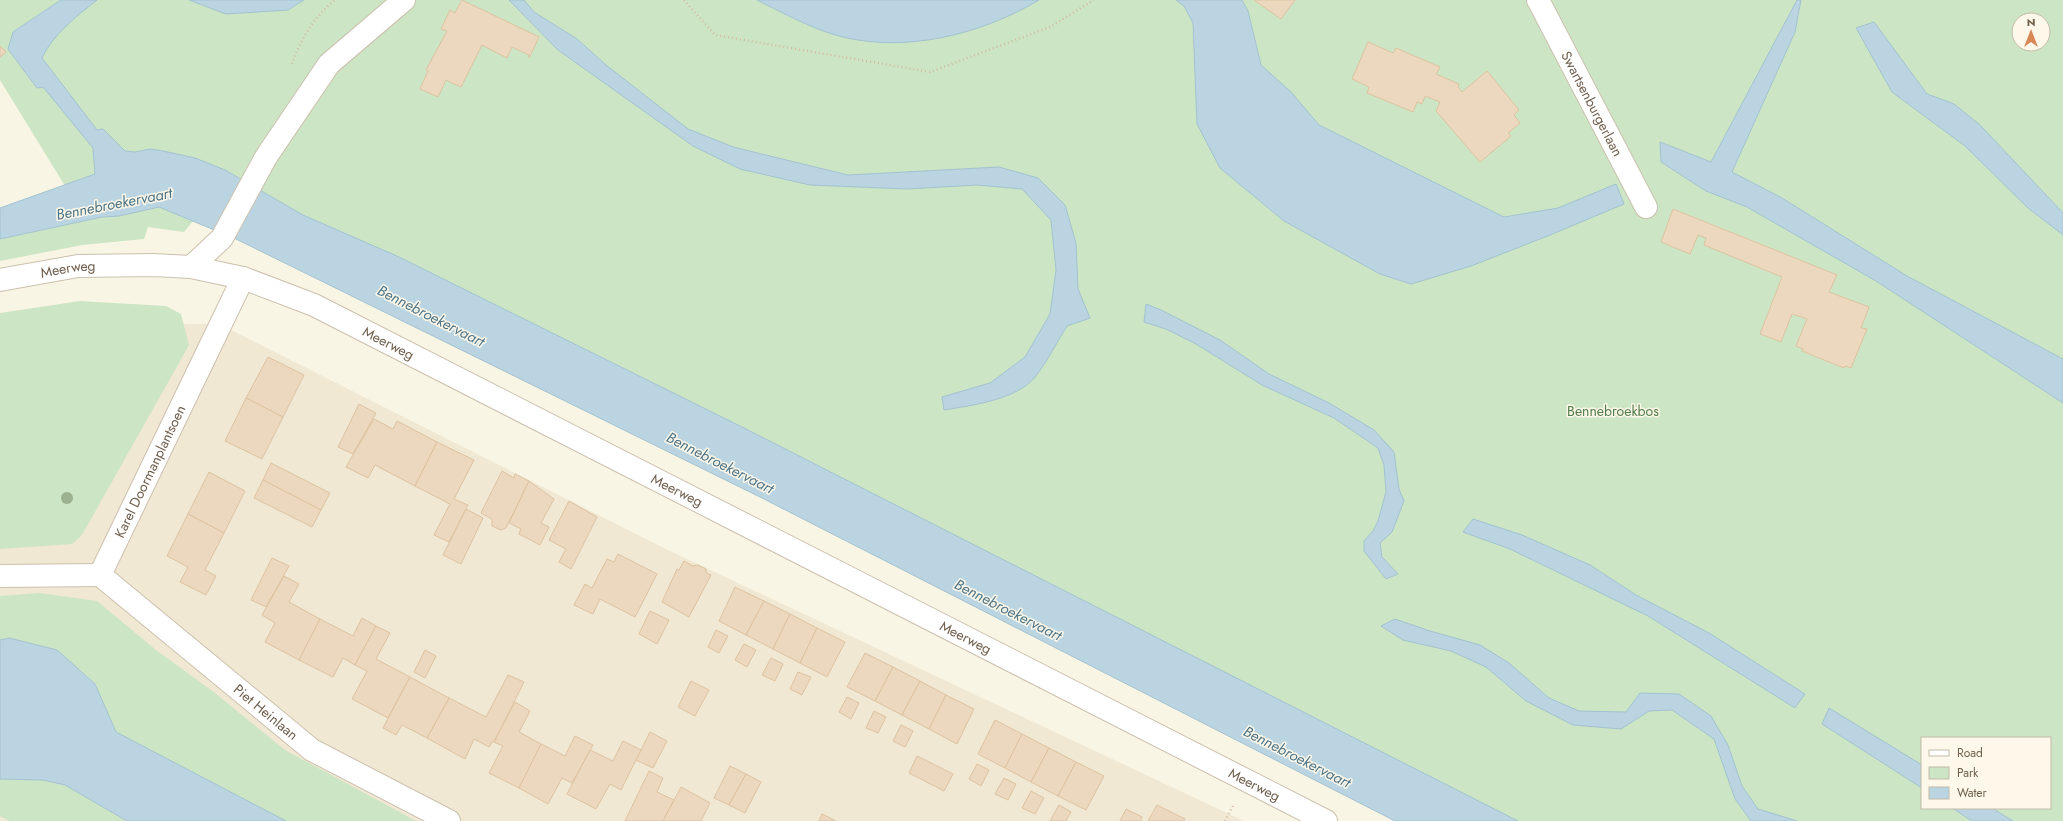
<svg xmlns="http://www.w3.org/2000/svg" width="2063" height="821" viewBox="0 0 2063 821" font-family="Jost,sans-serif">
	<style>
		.residential { fill: #f0e8d3 }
		.green { fill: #cce5c4; fill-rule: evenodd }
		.water { fill: #bad5e1; stroke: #a2c2d1 }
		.building { fill: #ecd8be; stroke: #ddc2a0 }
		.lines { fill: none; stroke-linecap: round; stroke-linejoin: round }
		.minor-casing { stroke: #ccc0ae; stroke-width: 24 }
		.path { stroke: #d0bca2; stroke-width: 2.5; stroke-dasharray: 1 3; stroke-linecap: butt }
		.minor { stroke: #fff; stroke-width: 22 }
		.tree { fill: #9cb18e }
		.labels { text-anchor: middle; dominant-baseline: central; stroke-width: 3; stroke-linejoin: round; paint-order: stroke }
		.street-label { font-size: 14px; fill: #6f5e4c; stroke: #fdf8e9 }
		.park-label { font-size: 14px; fill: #4f7a48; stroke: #fdf8e9 }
		.water-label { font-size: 15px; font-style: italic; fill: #4c7387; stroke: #fdf8e9 }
	</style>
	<rect width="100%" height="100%" fill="#f9f5e4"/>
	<polygon class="residential" points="150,324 219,324 668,550 1244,821 0,821 0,347"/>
	<g class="green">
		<path d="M0,0H2063V821H1421L357,268L171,212L193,221L184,232L148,227L144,239L82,245L0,261V239L102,217L119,216L81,212L0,80ZM2019,20H2043V44H2019ZM1922,738H2050V808H1922Z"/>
		<polygon points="80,301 166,306 181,314 189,345 82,535 72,544 0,549 0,313"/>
		<polygon points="39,593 97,601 156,650 215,693 285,750 416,821 286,821 115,732 95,684 57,650 9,638 0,640 0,596"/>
		<polygon points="0,779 43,780 65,785 127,821 9,821 0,816"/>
	</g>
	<g class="water">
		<path d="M61,0H97C77,16 53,34 42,58L97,130L103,129L125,151L135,152L150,149L163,151L195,158L225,170L303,215L399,257L740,426L1518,821H1395L760,497L236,239L159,207L119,216L102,217L0,239V208L95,174L93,148L43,87L37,88L8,49L13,32Z"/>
		<polygon points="189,0 304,0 288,10 226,14"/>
		<path d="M509,0H524L534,12L577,39L606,65L688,129L733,147L848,175L999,167L1038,178L1065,205L1076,243L1078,289L1090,318L1067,326C1057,342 1048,360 1036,376C1017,400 973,405 944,410L942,397L990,383L1025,357L1050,314L1056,270L1051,220L1022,189L977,185L907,189L810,185L740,169L693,146L558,50Z"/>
		<path d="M757,0H1039C987,31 919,50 858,40C823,35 789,16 757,0Z"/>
		<polygon points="1176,0 1242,0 1248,11 1261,65 1291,92 1319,125 1504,217 1558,208 1616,184 1624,204 1550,235 1471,266 1411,284 1380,274 1284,221 1220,168 1197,124 1193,23 1184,6"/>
		<polygon points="1797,0 1801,0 1795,32 1732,172 1782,198 1907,276 2063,359 2063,403 1876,281 1747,207 1706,191 1661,162 1660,142 1711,162"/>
		<polygon points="1874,22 1927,94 1954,104 1980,125 2063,213 2063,235 2028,208 1965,146 1892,92 1856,28"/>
		<polygon points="1146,304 1161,310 1220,340 1269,374 1329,403 1374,430 1394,452 1399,489 1404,501 1392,532 1380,543 1382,557 1398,574 1386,579 1364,551 1364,541 1373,531 1378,521 1386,492 1384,465 1378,448 1334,418 1262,385 1196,344 1166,329 1144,322"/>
		<polygon points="1473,519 1522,535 1590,565 1636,595 1709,633 1805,694 1795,708 1648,616 1510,549 1463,532"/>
		<polygon points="1395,619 1430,631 1480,645 1509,663 1549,698 1579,711 1626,712 1640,693 1679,694 1711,716 1728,745 1742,786 1758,809 1797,821 1751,821 1735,799 1714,739 1672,710 1649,711 1621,729 1573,725 1526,701 1486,667 1451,651 1403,640 1381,626"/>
		<polygon points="9,638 57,650 95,684 116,732 286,821 127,821 65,785 43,780 0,779 0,640"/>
		<polygon points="1829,708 1922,765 1922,788 1822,724"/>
		<polygon points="1952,808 1992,808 2013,821 1972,821"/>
	</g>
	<g class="building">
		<polygon points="462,0 539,37 529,58 529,55 512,47 507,58 482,45 461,87 446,80 438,97 420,89 428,71 426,70 447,31 441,29 450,10 455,13"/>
		<polygon points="1254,0 1295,0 1281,19"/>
		<polygon points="1368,42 1393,53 1396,48 1440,67 1436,74 1459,84 1458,87 1462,92 1487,71 1519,110 1514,115 1520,123 1508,133 1511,136 1480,162 1436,111 1440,102 1425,96 1422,104 1417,102 1413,112 1367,93 1369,87 1352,79"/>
		<polygon points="0,46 6,52 0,57"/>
		<polygon points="1673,209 1837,275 1829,292 1869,307 1861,328 1867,329 1851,368 1845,366 1844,368 1802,351 1803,349 1796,346 1807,319 1792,314 1781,342 1760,334 1782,277 1704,245 1706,238 1698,235 1690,254 1661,242"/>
		<polygon points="268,357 304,375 283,417 246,398"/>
		<polygon points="246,398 283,417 262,459 225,441"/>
		<polygon points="359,404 376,413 353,454 338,447"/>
		<polygon points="374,419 393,429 397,421 437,442 415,486 375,465 368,478 346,467"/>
		<polygon points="437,442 474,460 454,499 468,505 449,542 434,535 450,504 415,486"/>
		<polygon points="271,463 330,493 321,510 263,480"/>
		<polygon points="502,471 514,478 515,474 529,481 506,528 501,530 492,526 492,519 481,513"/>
		<polygon points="209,472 245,491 224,533 188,514"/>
		<polygon points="263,480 321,510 312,527 254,498"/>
		<polygon points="529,481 554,499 541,523 549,527 540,545 519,534 521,529 509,523"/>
		<polygon points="569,501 597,517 571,569 559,562 566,549 549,540"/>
		<polygon points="466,509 483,518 461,564 443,555"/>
		<polygon points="188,514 224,533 205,570 216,576 206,595 180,582 188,567 167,556"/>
		<polygon points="618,554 657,574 635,617 600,599 593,614 574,605 585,584 592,588 607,559 614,562"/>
		<polygon points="272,558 289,566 266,607 251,600"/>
		<polygon points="684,561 693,566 698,565 706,569 706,573 711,575 689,617 662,602 677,569 679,570"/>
		<polygon points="284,576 299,584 289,602 320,619 299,660 265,642 275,623 262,615"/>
		<polygon points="735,587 764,601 746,635 719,621"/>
		<polygon points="764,601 790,614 773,649 746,635"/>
		<polygon points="650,611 669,620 657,644 639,634"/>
		<polygon points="790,614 817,628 800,663 773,649"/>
		<polygon points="362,618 376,626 355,665 343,658 333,677 299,660 320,619 353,636"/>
		<polygon points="376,626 390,633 376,659 410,677 388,718 352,699 367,671 355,665"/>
		<polygon points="817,628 845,642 827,677 800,663"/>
		<polygon points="716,630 728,636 719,653 708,647"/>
		<polygon points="744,644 756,650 747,667 735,660"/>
		<polygon points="425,650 436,656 425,678 414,672"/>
		<polygon points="865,653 893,667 875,701 847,687"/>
		<polygon points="771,658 783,664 775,681 762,675"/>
		<polygon points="893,667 920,681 902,715 875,701"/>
		<polygon points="798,672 811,677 802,695 790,689"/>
		<polygon points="508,675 524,682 494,742 493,741 489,747 474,739 465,759 427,738 449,698 486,717"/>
		<polygon points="410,677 449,698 427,738 402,725 396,735 383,728"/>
		<polygon points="691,681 709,690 695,716 678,707"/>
		<polygon points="920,681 946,695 929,729 902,715"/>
		<polygon points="946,695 974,709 957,744 929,729"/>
		<polygon points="847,697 859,703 851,719 839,712"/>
		<polygon points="515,702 530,711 519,732 541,744 519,788 489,773 503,746 494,742"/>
		<polygon points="874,711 886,717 878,733 866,728"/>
		<polygon points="995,720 1022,734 1005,768 978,754"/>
		<polygon points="901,725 913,731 905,747 893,741"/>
		<polygon points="650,732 667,741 653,768 636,760"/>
		<polygon points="1022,734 1049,748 1031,782 1005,768"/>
		<polygon points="575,736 593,745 572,783 562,778 548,804 519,788 541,744 565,756"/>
		<polygon points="623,741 641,750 621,790 610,784 596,809 567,794 590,750 613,761"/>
		<polygon points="1049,748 1076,762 1058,796 1031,782"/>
		<polygon points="917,756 953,774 944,791 909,773"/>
		<polygon points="1076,762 1104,776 1086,810 1058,796"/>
		<polygon points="977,764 989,770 981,786 969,779"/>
		<polygon points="730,766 746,774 729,805 714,798"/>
		<polygon points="649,771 663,778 657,792 674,800 663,821 625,821"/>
		<polygon points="746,774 761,782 745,813 729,805"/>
		<polygon points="1004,778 1016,784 1008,800 995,794"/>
		<polygon points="681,787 710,803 701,821 663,821"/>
		<polygon points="1031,791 1044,798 1035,814 1022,808"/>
		<polygon points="1059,805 1071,812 1066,821 1050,821"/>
		<polygon points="1157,805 1185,819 1184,821 1148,821"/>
		<polygon points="1126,809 1142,817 1141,821 1120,821"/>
		<polygon points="822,814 836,821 819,821"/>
	</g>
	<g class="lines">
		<g class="minor-casing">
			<g id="minor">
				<path id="s1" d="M1538,0L1646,207"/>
				<polyline points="191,267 222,238 266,157 329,64 404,0"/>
				<path id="s2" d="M0,280L78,266L153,265L191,267L243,278L314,305L1326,821"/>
				<path id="s3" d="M100,575L312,750L449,821"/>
				<path id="s4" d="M100,575L243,278"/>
				<polyline points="0,576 100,575"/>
			</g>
		</g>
		<g class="path">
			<polyline points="684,0 715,35 930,72 1050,27 1094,0"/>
			<path d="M292,64C300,40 315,16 335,0"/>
			<polyline points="1225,821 1233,806"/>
		</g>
		<use href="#minor" class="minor"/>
	</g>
	<circle class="tree" cx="67" cy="498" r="6"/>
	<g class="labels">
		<g class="street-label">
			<text stroke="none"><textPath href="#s1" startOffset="117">Swartsenburgerlaan</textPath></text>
			<text stroke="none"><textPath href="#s2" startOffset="69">Meerweg</textPath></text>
			<text stroke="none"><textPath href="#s2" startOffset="405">Meerweg</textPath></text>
			<text stroke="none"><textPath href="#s4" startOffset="115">Karel Doormanplantsoen</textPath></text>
			<text stroke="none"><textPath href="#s2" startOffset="729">Meerweg</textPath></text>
			<text stroke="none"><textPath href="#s2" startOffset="1053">Meerweg</textPath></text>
			<text stroke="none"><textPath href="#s3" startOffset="215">Piet Heinlaan</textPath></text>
			<text stroke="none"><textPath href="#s2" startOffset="1377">Meerweg</textPath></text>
		</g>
		<g class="park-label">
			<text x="1613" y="411">Bennebroekbos</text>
		</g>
		<g class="water-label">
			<text transform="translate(114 204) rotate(-11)">Bennebroekervaart</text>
			<text transform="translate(431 316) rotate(27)">Bennebroekervaart</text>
			<text transform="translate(720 463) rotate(27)">Bennebroekervaart</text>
			<text transform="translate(1008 610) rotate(27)">Bennebroekervaart</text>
			<text transform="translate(1297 757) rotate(27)">Bennebroekervaart</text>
		</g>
	</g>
	<rect x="1921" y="737" width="130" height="72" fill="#fdf8e9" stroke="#c4baaa"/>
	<rect x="1929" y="750" width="20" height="6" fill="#ffffff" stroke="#c4baaa"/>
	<text x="1957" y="757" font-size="12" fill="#6f5e4c">Road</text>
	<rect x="1929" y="767" width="20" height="12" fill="#cce5c4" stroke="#c4baaa"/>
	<text x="1957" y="777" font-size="12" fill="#6f5e4c">Park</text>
	<rect x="1929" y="787" width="20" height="12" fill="#bad5e1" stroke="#c4baaa"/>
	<text x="1957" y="797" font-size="12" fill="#6f5e4c">Water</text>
	<g transform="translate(2031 32)"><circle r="19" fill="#fdf8e9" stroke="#c4baaa"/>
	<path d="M0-3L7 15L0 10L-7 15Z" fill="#d78855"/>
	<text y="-6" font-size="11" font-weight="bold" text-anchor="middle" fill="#6f5e4c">N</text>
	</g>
</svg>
